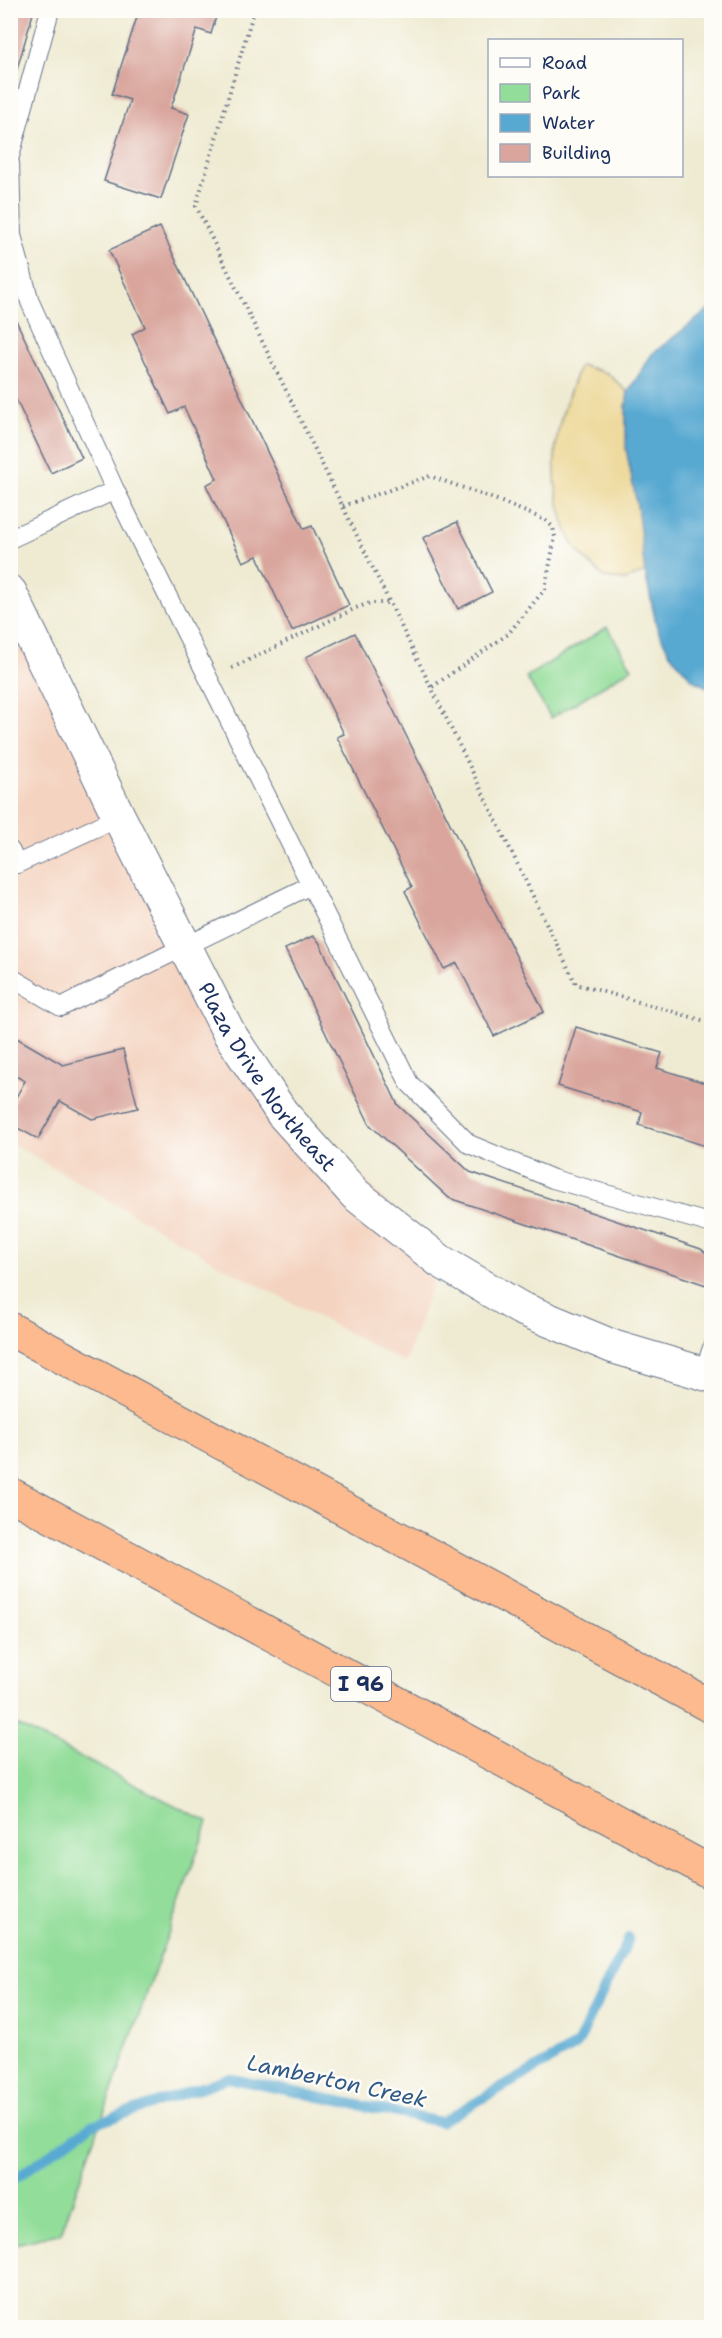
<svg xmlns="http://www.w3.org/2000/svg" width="722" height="2338" viewBox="0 0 722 2338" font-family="'Shantell Sans',sans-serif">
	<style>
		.built { fill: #f4d3c0 }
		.green { fill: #92dd99; stroke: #56867c; stroke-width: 1.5 }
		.sand { fill: #eeda9e; stroke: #84847e; stroke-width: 1.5 }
		.water { fill: #58a9d2; stroke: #3a6c98; stroke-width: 1.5 }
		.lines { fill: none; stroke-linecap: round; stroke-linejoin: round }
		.stream { stroke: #58a9d2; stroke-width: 10 }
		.building { fill: #d9a59c }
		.service-casing { stroke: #657187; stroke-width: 20 }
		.minor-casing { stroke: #657187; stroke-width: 35 }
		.motorway-casing { stroke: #657187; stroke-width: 35 }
		.path { stroke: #657187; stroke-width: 4; stroke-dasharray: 1.5 4.5; stroke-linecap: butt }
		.service { stroke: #fff; stroke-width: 18 }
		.minor { stroke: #fff; stroke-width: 33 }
		.motorway { stroke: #fcba8e; stroke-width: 33 }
		.labels { text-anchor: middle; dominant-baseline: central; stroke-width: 5; stroke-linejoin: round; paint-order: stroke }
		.shield { fill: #fdfcf7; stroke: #5f6c8c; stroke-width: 1.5 }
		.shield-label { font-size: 20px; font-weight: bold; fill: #1b2f5e }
		.street-label { font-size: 21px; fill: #1b2f5e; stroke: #fdfcf7 }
		.water-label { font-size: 22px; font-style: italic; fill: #305a87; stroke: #fdfcf7 }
	</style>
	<rect width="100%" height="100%" fill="#fdfcf7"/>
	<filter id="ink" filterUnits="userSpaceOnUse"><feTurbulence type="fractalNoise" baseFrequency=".0167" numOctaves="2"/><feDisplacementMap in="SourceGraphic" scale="12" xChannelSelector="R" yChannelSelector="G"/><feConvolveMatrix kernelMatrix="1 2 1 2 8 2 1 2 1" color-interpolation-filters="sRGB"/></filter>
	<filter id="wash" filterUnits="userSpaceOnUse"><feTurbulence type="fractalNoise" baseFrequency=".008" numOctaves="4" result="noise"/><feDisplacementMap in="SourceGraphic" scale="24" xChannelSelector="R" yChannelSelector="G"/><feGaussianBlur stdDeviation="1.35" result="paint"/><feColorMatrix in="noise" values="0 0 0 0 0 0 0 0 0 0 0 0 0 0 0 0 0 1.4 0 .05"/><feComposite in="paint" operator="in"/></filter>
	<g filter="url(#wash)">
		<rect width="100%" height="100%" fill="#efebd3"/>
		<polygon class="built" points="10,592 229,1033 440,1261 405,1363 213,1261 11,1143"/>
		<g class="green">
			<polygon points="607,627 632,668 551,718 526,677"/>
			<polygon points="11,1722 208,1822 61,2233 11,2245"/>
		</g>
		<path class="sand" d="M580,365L607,373L628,392C622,430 630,465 637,503C641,525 642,549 645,572L625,580L605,578C596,569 583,559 576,548C566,534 562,516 558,500C548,449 561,412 580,365Z"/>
		<polygon class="water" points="711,308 711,689 693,680 670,654 657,628 645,572 637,505 626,449 626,407 628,392 652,354"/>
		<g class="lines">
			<polyline class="stream" points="10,2182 92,2125 228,2078 441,2122 577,2045 629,1938"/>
		</g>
		<g id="blocks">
			<g class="building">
				<polygon points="10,10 34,10 11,90 10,89"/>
				<polygon points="154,10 218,10 211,34 197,29 171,108 189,114 161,199 104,181 130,100 112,94 139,11 152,15"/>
				<polygon points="160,227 304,529 312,526 349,605 292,631 257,556 243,562 206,485 217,479 184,407 170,414 132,334 145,327 109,250"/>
				<polygon points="10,308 82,458 51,473 10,387"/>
				<polygon points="457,522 492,592 458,609 423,538"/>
				<polygon points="355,633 544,1012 494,1036 457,963 444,969 405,891 412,887 337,737 344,734 306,657"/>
				<polygon points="313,936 319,942 398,1105 470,1172 701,1249 712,1258 712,1270 706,1285 449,1198 370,1125 285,949"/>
				<polygon points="576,1027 662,1053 657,1068 712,1085 712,1148 639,1125 642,1112 558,1086"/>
				<polygon points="10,1034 63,1065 123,1050 138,1108 92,1119 60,1101 38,1139 10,1124 10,1108 25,1081 10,1073"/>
			</g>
		</g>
	</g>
	<g filter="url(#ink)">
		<use href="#blocks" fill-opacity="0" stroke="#657187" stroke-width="1.5"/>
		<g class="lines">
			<g class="service-casing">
				<g id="service">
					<polyline points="10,156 50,10"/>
					<polyline points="10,163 12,235 30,302 115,490 409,1083 469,1144 553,1179 712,1224"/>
					<polyline points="10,539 115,490"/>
					<polyline points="10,850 17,864 119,817"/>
					<polyline points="10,977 61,1007 311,885"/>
					<polyline points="703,1374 712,1348"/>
				</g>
			</g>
			<g class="minor-casing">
				<g id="minor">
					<path id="s1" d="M10,592L119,817L229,1033L282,1113L355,1194L440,1261L520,1308L614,1347L712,1376"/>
				</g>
			</g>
			<g class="motorway-casing">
				<g id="motorway">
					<polyline points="10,1329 712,1707"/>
					<polyline points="10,1494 712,1873"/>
				</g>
			</g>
			<g class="path">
				<polyline points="254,10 196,206 576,984 712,1023"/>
				<polyline points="343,506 430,476 497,500 545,520 553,527 555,537 545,589 508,634 432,687"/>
				<polyline points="232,668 356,608 370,603 390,603"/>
			</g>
			<use href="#service" class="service"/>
			<use href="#minor" class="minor"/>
			<use href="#motorway" class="motorway"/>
		</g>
	</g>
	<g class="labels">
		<rect class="shield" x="331" y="1667" width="60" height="34" rx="4.5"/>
		<g class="shield-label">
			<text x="361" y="1684">I 96</text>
		</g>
		<g class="street-label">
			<text stroke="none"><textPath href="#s1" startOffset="550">Plaza Drive Northeast</textPath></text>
		</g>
		<g class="water-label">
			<text transform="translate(337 2081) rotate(12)">Lamberton Creek</text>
		</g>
	</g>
	<rect width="722" height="2338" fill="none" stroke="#fdfcf7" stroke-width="36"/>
	<rect x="488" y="39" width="195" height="138" fill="#fdfcf7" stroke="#a3aaba" stroke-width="1.5"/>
	<rect x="500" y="58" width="30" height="9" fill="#ffffff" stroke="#a3aaba" stroke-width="1.5"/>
	<text x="542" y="69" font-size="18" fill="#1b2f5e">Road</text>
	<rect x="500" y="84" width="30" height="18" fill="#92dd99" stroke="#a3aaba" stroke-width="1.5"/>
	<text x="542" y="99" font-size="18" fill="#1b2f5e">Park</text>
	<rect x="500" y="114" width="30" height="18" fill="#58a9d2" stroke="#a3aaba" stroke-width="1.5"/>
	<text x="542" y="129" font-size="18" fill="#1b2f5e">Water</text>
	<rect x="500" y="144" width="30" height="18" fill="#d9a59c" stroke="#a3aaba" stroke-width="1.5"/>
	<text x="542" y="159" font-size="18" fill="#1b2f5e">Building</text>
</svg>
